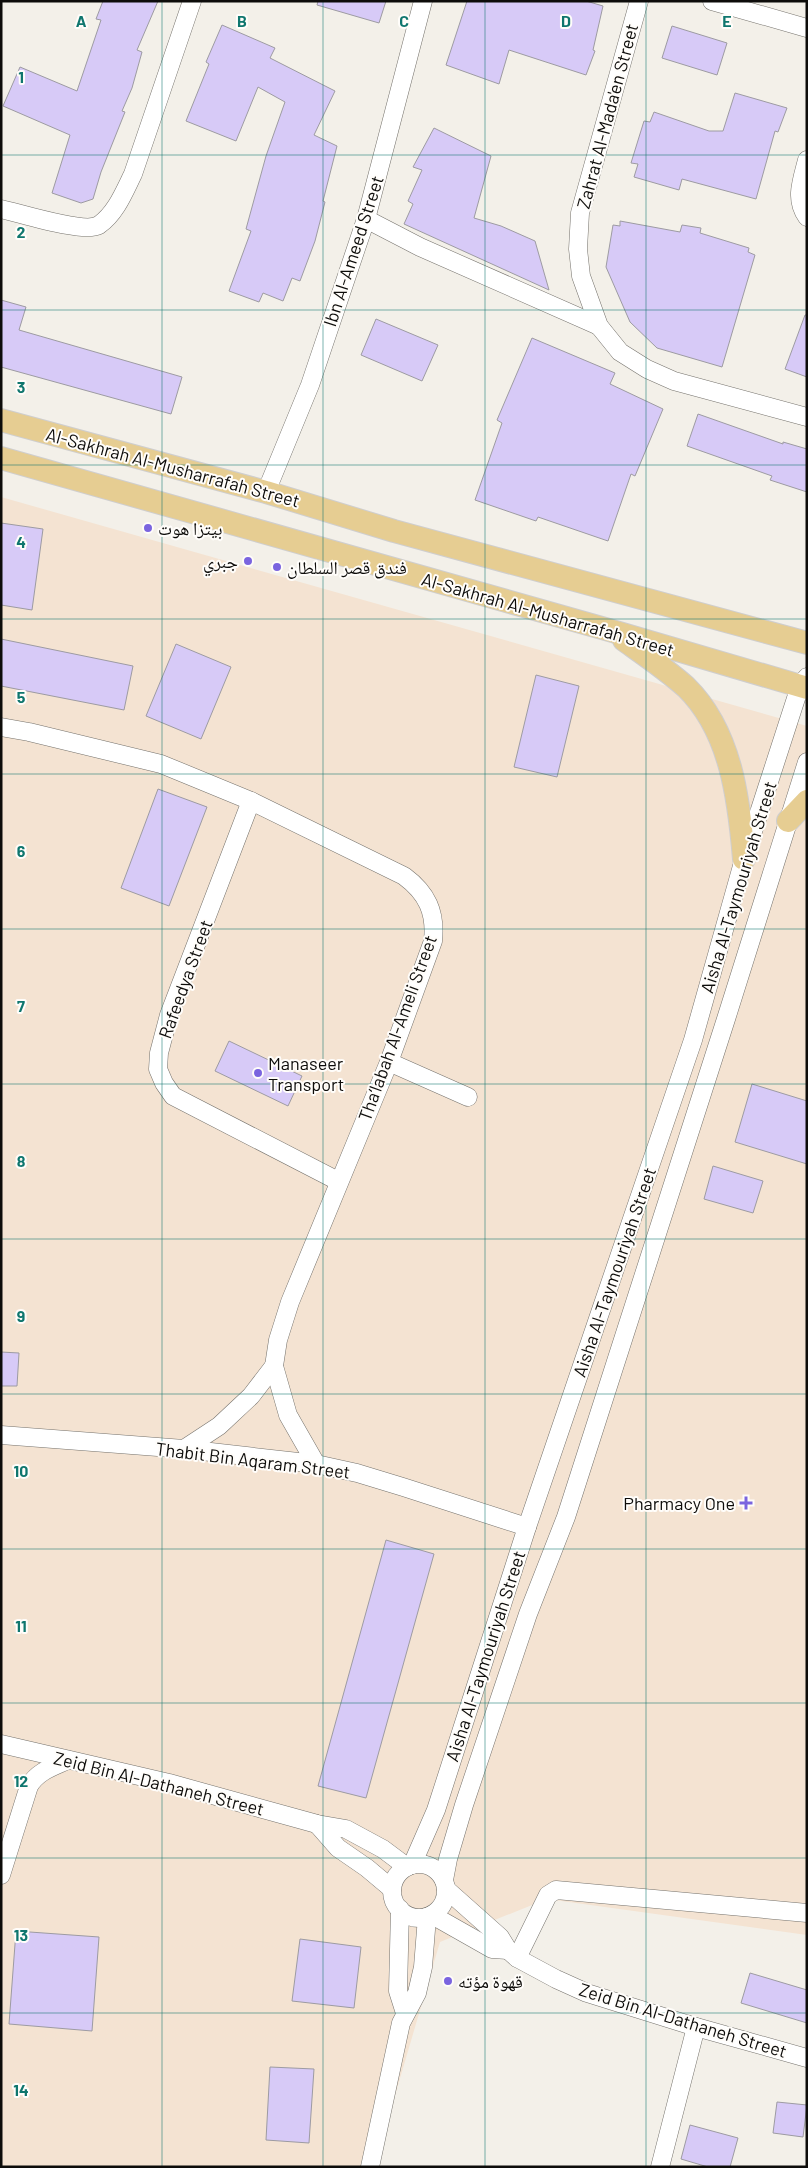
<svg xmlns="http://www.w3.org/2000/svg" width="808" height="2168" viewBox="0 0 808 2168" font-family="Barlow,'Noto Naskh Arabic',sans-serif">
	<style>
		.industrial { fill: #f4e3d2 }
		.building { fill: #d7caf7; stroke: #9d9ba2 }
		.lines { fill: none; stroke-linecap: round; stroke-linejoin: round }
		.minor-casing { stroke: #75726c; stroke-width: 19 }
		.major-casing { stroke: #cfcece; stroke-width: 24 }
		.minor { stroke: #fff; stroke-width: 18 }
		.major { stroke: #e6cd92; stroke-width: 22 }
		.grid { fill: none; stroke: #0f766e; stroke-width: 1; stroke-opacity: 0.55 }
		.poi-dot { fill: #7a64df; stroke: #fffdfa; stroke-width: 2 }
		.labels { text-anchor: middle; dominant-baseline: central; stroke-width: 4; stroke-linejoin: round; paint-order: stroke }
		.street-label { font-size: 18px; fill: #0d0c0a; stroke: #fffdfa }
		.poi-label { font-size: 18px; fill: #0d0c0a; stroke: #fffdfa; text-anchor: start }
		.grid-label { font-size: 16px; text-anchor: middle; font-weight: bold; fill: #0f766e; stroke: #fffdfa; stroke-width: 4; stroke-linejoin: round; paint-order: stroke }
	</style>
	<rect width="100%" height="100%" fill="#f3f0e9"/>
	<polygon class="industrial" points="1,497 807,726 807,1935 547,1899 440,1942 374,2167 1,2167"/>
	<g class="building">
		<polygon points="103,1 158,1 137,50 142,52 132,88 122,111 125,112 101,172 93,199 81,203 52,193 70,135 3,106 20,67 77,91 101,20 96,19"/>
		<polygon points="318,1 386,1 379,23 317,5"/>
		<polygon points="467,1 586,1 603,6 593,50 595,51 586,75 509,50 499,84 446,65"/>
		<polygon points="222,25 275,48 270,58 335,91 314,135 337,146 323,201 325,202 315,241 300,281 292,278 283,301 263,293 259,302 229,291 251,231 246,229 266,156 285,102 258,87 236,141 186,121 209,64 206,62"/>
		<polygon points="672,26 727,43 717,75 662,58"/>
		<polygon points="735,93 787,108 778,132 775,131 756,199 682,179 679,190 634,177 638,164 631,163 644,121 650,122 654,112 709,131 723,131"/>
		<polygon points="434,128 491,156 474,218 501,226 535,241 549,290 404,224 413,204 408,201 422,170 413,167"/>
		<polygon points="620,221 680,232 682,225 701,228 700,233 749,248 748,252 755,255 722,367 657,348 630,322 606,267 613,225 620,226"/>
		<polygon points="1,300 26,307 19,330 182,377 171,414 1,367"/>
		<polygon points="805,315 807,315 807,377 785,369"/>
		<polygon points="376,319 438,345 422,381 361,355"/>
		<polygon points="532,338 615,373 610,384 663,409 635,476 631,474 608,541 538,517 536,521 475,500 502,423 497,420"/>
		<polygon points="698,414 783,444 783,442 807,449 807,492 770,480 772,476 687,446"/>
		<polygon points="1,523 43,529 32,610 1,605"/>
		<polygon points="1,639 133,666 124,710 1,686"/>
		<polygon points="176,644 231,667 201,739 146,716"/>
		<polygon points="536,675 579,686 557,777 514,767"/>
		<polygon points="158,789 207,807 169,906 121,888"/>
		<polygon points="229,1041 302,1076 288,1106 215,1071"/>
		<polygon points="752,1084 807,1101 807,1164 735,1142"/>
		<polygon points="713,1166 763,1181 753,1213 704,1199"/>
		<polygon points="1,1352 19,1353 17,1386 1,1386"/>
		<polygon points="386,1540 434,1554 366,1798 318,1786"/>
		<polygon points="16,1931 99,1937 92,2031 9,2024"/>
		<polygon points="300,1939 361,1947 354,2008 292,2001"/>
		<polygon points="750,1973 807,1990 807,2023 741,2003"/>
		<polygon points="270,2067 314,2069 309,2143 266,2140"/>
		<polygon points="777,2102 807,2105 803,2137 773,2133"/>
		<polygon points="690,2125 738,2138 730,2167 708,2167 681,2159"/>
	</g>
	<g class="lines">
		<g class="minor-casing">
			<g id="minor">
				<polyline points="639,1 580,213 578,249 581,276 599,326 620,352 647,369 674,381 807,417"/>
				<polyline points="712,1 807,28"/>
				<path d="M807,160C802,180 794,199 807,217"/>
				<path d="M1,209C20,213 84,234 99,225C116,213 124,192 133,174L192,1"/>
				<polyline points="366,219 420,247 599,326"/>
				<polyline points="266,492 310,385 366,219 423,1"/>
				<path d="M1,727L29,732L161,764L251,801L404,876C427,893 436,912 433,941L389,1062L290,1302L278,1340L274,1366L288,1415L316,1464"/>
				<polyline points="251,801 169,1015 159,1053 158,1069 164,1083 173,1096 338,1181"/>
				<polyline points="389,1062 468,1097"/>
				<polyline points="1,1435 184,1449 316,1464 357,1473 403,1487 527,1527"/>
				<polyline points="184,1449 219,1426 251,1396 274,1366"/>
				<polyline points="1,1744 169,1783 317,1824 346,1829 383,1849 407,1867"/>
				<polyline points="317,1824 338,1848 367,1868 392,1889"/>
				<circle cx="419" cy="1891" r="27"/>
				<polyline points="412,1865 436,1810 527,1527 693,1040 744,859 800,686 807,677"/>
				<path d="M1,1875L29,1786C38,1771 53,1767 68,1760"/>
				<polyline points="444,1880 448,1859 464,1805 528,1614 566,1517 726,1019 807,762"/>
				<polyline points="446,1889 500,1937 508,1950 517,1958 556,1979 587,1993 696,2027 807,2058"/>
				<polyline points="400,1909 398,1991 405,2013"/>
				<polyline points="432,1915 492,1949 508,1950"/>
				<polyline points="517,1958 548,1895 556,1890 807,1913"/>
				<polyline points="370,2167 401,2023 417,1993 423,1967 427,1917"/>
				<polyline points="660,2167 696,2027"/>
			</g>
		</g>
		<g class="major-casing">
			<g id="major">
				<polyline points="1,420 266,492 394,531 807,643"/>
				<polyline points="1,458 609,630 807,688"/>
				<path d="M624,640C645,655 667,670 686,687C731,731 739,799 744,859"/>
				<polyline points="788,821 807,801"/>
			</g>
		</g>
		<use href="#minor" class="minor"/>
		<use href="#major" class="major"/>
	</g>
	<path class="grid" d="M162,1V2167M323,1V2167M485,1V2167M646,1V2167M1,155H807M1,310H807M1,465H807M1,619H807M1,774H807M1,929H807M1,1084H807M1,1239H807M1,1394H807M1,1549H807M1,1703H807M1,1858H807M1,2013H807"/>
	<g class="poi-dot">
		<circle cx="148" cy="528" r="5"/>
		<circle cx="248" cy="561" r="5"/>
		<circle cx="277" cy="567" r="5"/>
		<circle cx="258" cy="1073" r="5"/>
		<path d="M743.5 1495.5h5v5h5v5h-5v5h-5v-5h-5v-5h5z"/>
		<circle cx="448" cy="1981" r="5"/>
	</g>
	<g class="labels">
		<g class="street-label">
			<text transform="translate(607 116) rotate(-75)">Zahrat Al-Mada'en Street</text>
			<text transform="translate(353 251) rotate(-72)">Ibn Al-Ameed Street</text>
			<text transform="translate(173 467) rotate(15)">Al-Sakhrah Al-Musharrafah Street</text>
			<text transform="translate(548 614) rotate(16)">Al-Sakhrah Al-Musharrafah Street</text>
			<text transform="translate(738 887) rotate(-73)">Aisha Al-Taymouriyah Street</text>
			<text transform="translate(185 979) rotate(-70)">Rafeedya Street</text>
			<text transform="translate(397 1028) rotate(-70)">Tha‘labah Al-Ameli Street</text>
			<text transform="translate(614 1272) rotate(-71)">Aisha Al-Taymouriyah Street</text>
			<text transform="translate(253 1460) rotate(7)">Thabit Bin Aqaram Street</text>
			<text transform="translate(485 1656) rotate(-72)">Aisha Al-Taymouriyah Street</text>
			<text transform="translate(159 1783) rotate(14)">Zeid Bin Al-Dathaneh Street</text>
			<text transform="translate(683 2020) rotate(17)">Zeid Bin Al-Dathaneh Street</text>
		</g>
		<g class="poi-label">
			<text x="158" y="528">بيتزا هوت</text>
			<text x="238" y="561" text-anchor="end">جبري</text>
			<text x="287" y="567">فندق قصر السلطان</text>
			<text x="268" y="1063">Manaseer<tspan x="268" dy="21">Transport</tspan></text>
			<text x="735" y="1503" text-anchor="end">Pharmacy One</text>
			<text x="458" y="1981">قهوة مؤته</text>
		</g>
	</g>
	<g class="grid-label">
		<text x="81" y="27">A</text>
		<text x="242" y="27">B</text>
		<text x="404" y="27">C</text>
		<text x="566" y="27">D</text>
		<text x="727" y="27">E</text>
		<text x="21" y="83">1</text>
		<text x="21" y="238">2</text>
		<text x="21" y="393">3</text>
		<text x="21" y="548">4</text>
		<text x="21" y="703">5</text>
		<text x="21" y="857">6</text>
		<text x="21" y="1012">7</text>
		<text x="21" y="1167">8</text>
		<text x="21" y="1322">9</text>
		<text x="21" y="1477">10</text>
		<text x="21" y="1632">11</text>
		<text x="21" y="1787">12</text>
		<text x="21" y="1941">13</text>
		<text x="21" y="2096">14</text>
	</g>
	<rect width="808" height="2168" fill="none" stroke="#0d0c0a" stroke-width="5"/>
</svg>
